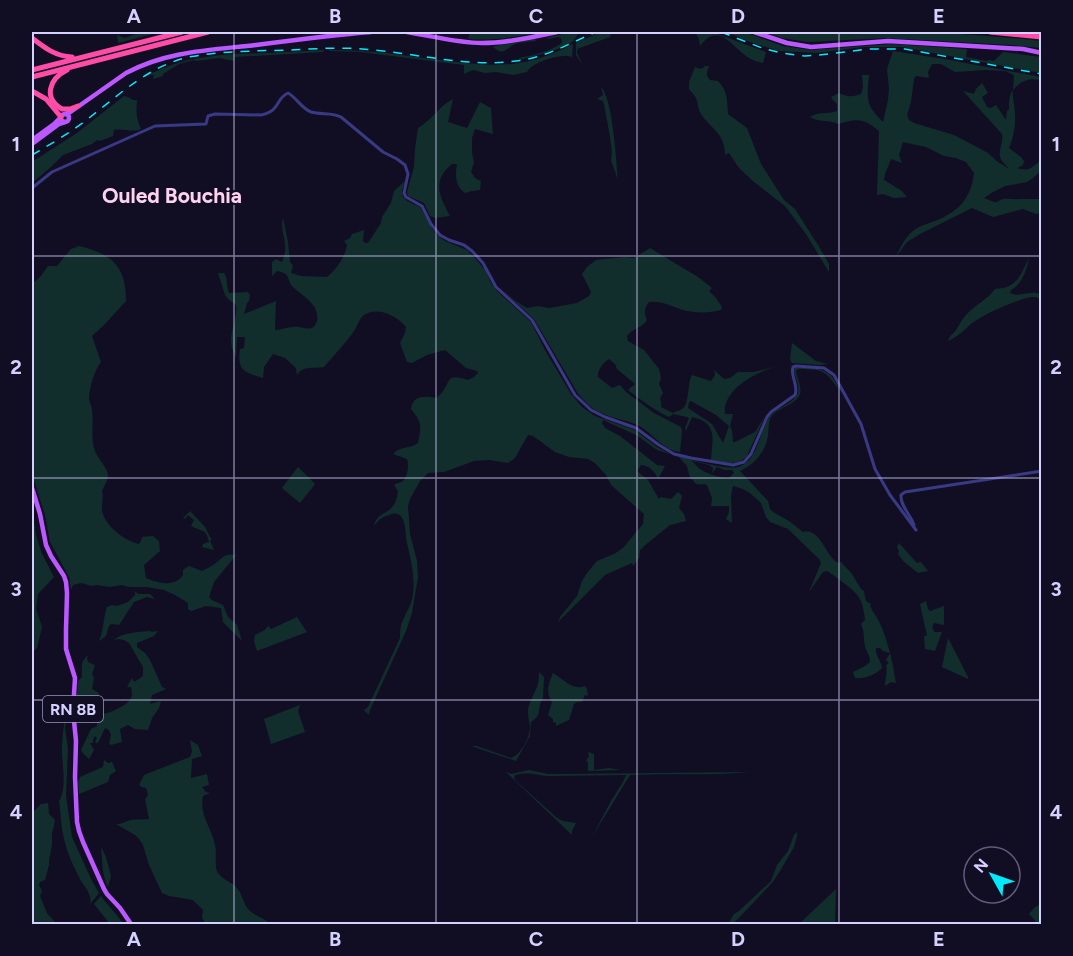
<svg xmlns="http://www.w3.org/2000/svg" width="1073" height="956" viewBox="0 0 1073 956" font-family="Figtree,sans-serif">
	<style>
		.green { fill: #112e2c; fill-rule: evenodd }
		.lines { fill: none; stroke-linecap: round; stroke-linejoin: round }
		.minor { stroke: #3a3983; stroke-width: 3 }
		.major { stroke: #bc58ff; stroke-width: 4.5 }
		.highway { stroke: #ff4ca7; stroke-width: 5 }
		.rail { stroke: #00eafc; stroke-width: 1.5; stroke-dasharray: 9 8; stroke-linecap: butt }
		.grid { fill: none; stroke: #d5d1ff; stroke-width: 1.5; stroke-opacity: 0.55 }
		.labels { text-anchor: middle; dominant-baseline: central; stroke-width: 4.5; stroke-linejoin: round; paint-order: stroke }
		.shield { fill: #110e24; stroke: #9a96bd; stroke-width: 1.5 }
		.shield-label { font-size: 16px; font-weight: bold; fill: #d5d1ff }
		.quarter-label { font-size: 21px; font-weight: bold; fill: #ffd3f0; stroke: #110e24 }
		.neatline { fill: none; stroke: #d5d1ff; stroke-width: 2 }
		.grid-label { font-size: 20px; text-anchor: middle; font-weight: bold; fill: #d5d1ff }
	</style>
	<rect width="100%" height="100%" fill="#110e24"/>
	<g class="green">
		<polygon points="141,32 160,32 118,43 117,35 125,38"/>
		<path d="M470,32H538C520,37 488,41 468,39Z"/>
		<path d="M571,32H583C575,34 578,36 573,41C566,49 530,57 519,60V58C534,55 549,52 562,43L561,38L558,37L549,39L546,38Z"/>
		<polygon points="601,32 614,32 611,34 610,37 577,49 577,53 583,65 576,55 576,43"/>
		<path d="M695,32H712L766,52L763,63C757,62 752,60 746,56C730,44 718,22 700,46L699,39Z"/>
		<polygon points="726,32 744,32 783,46 810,50 891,44 967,49 966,57 986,61 989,60 994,61 1003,52 1041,57 1041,73 902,47 864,47 816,53 780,51 753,43"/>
		<path d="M764,32C856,31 949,30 1041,41V48L1012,45L885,38L808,42L782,38Z"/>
		<path d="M535,39L536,41C530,42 521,42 515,44C506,48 504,57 493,47L495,46Z"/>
		<path d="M573,44L572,57C562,53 532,62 527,72L513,75L496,72L485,73L473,70L464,74V65L360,52L330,51V50C362,50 392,53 423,58C452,61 481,67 511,64C533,62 554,54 573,44Z"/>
		<path d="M324,50L323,52L235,57L234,61L219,58L196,61L194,60L179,64L163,74V76L153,79L154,75H149C186,55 226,54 267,53C286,52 305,51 324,50Z"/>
		<path d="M893,51L944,59L1041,77V80C1029,78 1022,80 1013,90C1012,99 1015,106 1015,114C1016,125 1013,139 1009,148L1021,157L1024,161L1023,165L1017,168C1030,172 1032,167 1041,160V171L1033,178L1027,182L1005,186L993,192L984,198C988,199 990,201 994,202C999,203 998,200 1003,199C1008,198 1014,200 1019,199H1041V213L1036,214L1023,209L993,217L972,208L920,234L907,242L895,258C900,249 904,238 913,231C919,226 927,224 935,221C958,212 971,199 974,173L966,162L956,158L944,156L926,147L903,142L899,155L902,163L891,159L885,174L884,180L902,191L907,197L894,198L883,194L877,195L879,131C864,118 857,118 838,124C829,119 819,123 810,117C819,111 826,115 837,111V104L833,100L831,97L839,93C847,97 853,97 861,94L863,87L862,75H869C867,99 865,105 883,122L888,100L889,88L887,69ZM932,64H941L955,72L986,70L1005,71L1014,75L1013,90C1009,95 1009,102 1009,109L1007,111L1006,120L996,105L991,108L987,107L982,97L988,93L982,83L976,89L974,94L963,91L1002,134C1004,143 996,153 1002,161C1004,164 1007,166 1009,169L998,162L988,153L954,135L914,123L909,120L907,115L911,102L914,79L916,76L929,78L928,72Z"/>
		<path d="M705,66H709C707,72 705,75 710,80L718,81C728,91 727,101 728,114L747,128L761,164L784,200L795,209L818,245L829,264V272L806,234L785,206L754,182L739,168L729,153L725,155C725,130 707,128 699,110C698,107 698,104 697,101C696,96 692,93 689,89V82L695,67C700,69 702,70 705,66Z"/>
		<path d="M601,87C613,99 616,161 618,180L611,160L612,152L610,137L604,104L603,101L597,99L603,95Z"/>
		<path d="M124,96L128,97L133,100H137C136,111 136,118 141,129C133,133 123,128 114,130L113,136L100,141L97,140L92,144L63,155L51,167L32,183V162L77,133Z"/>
		<path d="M453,99L448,122L467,128L480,102L491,108L493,134L475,129L472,138V153L474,162L471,172L475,178L481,181L480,190L472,191L465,193C455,186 455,175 457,164H452C431,181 440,197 450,216L435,218L430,216L424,203L408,196L407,192L414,167L415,149L418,128C432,120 439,106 453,99Z"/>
		<path d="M405,181L402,191L403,197L407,201L420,207L435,233L445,241L467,250L474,257L486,271L490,281L497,291L531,322L545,350L571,394L582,407L595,416L635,430L657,447L670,454L657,450L636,435L603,420L602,423L605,428L620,436L657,465L665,466L658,479C656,472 648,465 641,465L637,471L648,480L659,499L661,497L671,499L678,492L682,496L679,508L684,514L686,521L670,525L644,546L640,550L639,558L633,566L632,563L605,575L558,622L560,617L577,596L582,581L587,573L597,561L614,554L623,548L643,524L644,514L611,485L606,475L595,463L588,459L569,457L555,452L533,436L528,435L515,458L508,463L489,460L474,461L444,472L428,473L420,481L410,499L408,506L410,534L417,561L418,577L412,613L406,631L370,710L369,715L364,710L368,707L400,638C400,632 400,626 403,620C407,611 412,604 413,594C415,577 411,560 407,543C405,533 407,507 389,515C382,517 378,520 374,526C378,508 395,518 398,491L394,485C397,483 400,483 403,481C408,476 409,465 407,459L393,454C400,446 410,449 418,443C421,426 423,424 411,409C413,395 424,396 436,398C453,386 442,371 468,380L474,377L478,373L477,371L466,368L445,350L427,355L412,363L407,362L400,343L405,333L406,327C397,316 378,306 364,315C359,319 358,325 354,331C346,343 334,355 324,367C314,369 303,365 297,375L296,368L285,358L273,354L264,367L263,378C244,372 237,371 240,349L244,348L245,337H237L236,357C224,338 238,324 236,305L228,299L225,295L218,273H224C228,278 226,286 229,293L248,292L250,295L249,301L247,303L244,314L276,301L275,330C282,330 287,327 293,327C299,326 306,330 312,328C314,327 316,324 317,321C320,305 304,297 294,288C285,280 293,274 277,271L272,276V262L276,259L282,262C284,257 286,251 285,245C285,236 280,228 283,218L288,242L290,262L293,266L291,273L301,276L327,277C336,270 345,257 347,245L344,241L350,238L352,234L364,230L363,241L365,243H368L381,223L382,217L391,203L394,191Z"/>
		<path d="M79,246C112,254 126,266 126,301L104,325L92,336L101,362C94,371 90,386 89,397C89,402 92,406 92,410C94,424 90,437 95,451C98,459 107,467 108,475C108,480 104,486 102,491C104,498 101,504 102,511C105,526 125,541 139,544L141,541L142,537L153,536L159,541L160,551L144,565L146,578C158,583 174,588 183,575V570L189,566L202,571C207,568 213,566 217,562C224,556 226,553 236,555L214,582L209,597L212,600L223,605L228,617L237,625L242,641L223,622L221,608L206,606L191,611L188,609V603L175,595L164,590L147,587H129L122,585L109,587L97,585L92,586L81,583L73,585L71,590L69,577L50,542L45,515L32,474V284L41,276L48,266H57L71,249Z"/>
		<path d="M650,248L698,277L712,288L709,291L716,298L722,307L721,310C710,313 698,313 687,311C675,308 662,300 649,302C644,308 644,314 647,320C642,328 633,328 627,336L628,341L644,350L659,369L661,378L659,384L663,393L660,398L661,402V407L673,413C676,411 680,411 682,409C690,404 687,383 692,375L711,381L715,375L714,370L724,379L730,378L738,372H754L774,367C755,373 722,390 725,414H733L730,426L732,431L733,442H735L755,432L765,416L747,456C737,467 724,462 711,460C712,440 719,423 692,417L686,431L685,428L689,418C683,415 679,416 673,414L669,417C654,410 641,400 628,390L635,384L617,369L615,364L609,359C604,362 597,370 598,377L612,388L620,385L626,392L654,413L681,427L682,431L680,452C663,450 654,435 641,427C629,420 614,419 601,413C591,409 583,400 577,392L534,319L498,286L517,302L527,308L538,306L549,308L577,303L589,296L591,292L582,274L587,267L596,260L624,257L634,258ZM691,401L716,415L729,426L723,443L712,424L688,408L689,402Z"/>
		<path d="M1029,258C1027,269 1022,284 1011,290L1010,293C1019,298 1029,290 1040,294L1041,293V299C1032,294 1024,299 1014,302C1000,308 984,314 971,324C962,332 960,335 948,341C950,334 953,335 956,330C960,324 962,319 967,314C976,304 987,300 995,289C1018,288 1020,275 1029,258Z"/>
		<polygon points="792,343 816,361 828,364 819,365 792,363 790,360"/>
		<path d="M795,368C805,367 822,367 830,375C835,379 838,387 841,392C825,372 827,369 798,369L796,371C797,378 802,387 800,394C795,406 778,407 771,417C768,423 769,430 768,436C765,452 755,464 740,471L768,501L770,509L773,512L789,521L803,532C821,528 825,556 838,563L841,562L852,574L861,589L864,591L866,601L871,604L870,607L872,608L871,609C885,625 893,662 896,683L891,682L885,686C885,679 888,670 886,665L889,663L886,660L890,653L883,651L880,648H876C875,656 881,660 882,668C875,675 865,679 855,678L853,672L865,666L870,662C870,654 866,652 865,646C863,638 865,632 861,624L865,620C864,612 863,603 858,596C853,589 835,576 827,571L823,572L809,592L821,563L819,559L788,529L770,522L766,517L761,503L750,493L743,489L733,486L731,496L732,523L726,519L729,512V506H711L712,498L707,485C701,483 696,487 693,480L690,478L687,466L678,456C691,460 726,470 738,467C757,462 759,435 767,421C773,408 793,405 798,393C800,386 795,377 794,370ZM692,461L709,465L713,468L712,473L717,467L724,470H732L734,473L729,478C714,477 700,472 692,461Z"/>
		<polygon points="298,467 315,484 300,503 282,488"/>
		<polygon points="32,507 36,535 42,554 54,577 38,594 36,609 42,627 37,648 32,653"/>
		<path d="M190,511L205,527L210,537L212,538L210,541L214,550L202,547L203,544L209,542C206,528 202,532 191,526L194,520L188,515L185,519L183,518Z"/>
		<polygon points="899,543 917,563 921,562 928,571 918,573 904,562 898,554 899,551 897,547"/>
		<path d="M135,591L138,594H150L155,599L147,597L134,602L119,625L111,624L109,626L106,636L99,641C104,630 103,618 107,607L112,605L117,606L128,602L135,595Z"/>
		<path d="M926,601L928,609L930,611L944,606V625L934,623C932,626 932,629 935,632H942L935,651L925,649L924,636H927L920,604Z"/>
		<polygon points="297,617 307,632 257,651 254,641 255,635 265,630 268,626 271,629"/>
		<path d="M151,631V632L158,631L154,636L137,643V647L145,653L150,660L162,687L166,689L152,695L150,704L161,701L159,708L152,718L148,730L135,729L128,725L120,729L122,742L111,745L109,743L111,735L109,730L105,728L98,743L95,742L97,738L95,736L93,739V743H90L94,750L89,759L83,753L81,750L91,729L97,726V724L101,718L99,716L75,723L78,681L82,677C82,667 80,662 88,655L87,658L88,662L95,665L92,674L94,678L92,689L99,693L98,698L99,702L97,706C99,710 98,712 103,713C108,715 126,705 129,701C133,697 132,692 131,687H127L132,678L134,682L139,679L143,676V667L129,643L124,640L119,639L114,640C123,632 139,632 151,631Z"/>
		<polygon points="948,638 968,677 968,679 942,667"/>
		<path d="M539,672L544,677L543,699C536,707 544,714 531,722L530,736L516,761L471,746H477L511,758C521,755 530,737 530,727C529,719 526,711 530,703C535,690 539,688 539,672Z"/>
		<path d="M553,673C563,679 573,691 585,686L587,689L588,696L585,695L582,702H577L574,704L569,720L556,726V723L553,722V719L548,715L552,702C545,692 549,683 553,673Z"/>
		<polygon points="300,705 298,711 305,732 271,744 264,719"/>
		<path d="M66,717L65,728L68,749L66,796L72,837L91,879L99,893L90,904C93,893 82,885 78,875C72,863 67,852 64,839C61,827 61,814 59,801C68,787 61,761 62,745C63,735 63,726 66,717Z"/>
		<path d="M190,740L198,745L202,756L192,759L191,778L207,774L209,785L202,787L206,792L210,793L203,796C199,816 211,826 215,845C217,852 214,868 218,873C222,879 231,882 236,887C243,894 243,905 250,911C257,917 265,918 270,924H205L202,917L203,910L193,900L169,896L162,893L149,865L143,845L139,839L135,835L116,824C122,824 125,822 130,820C136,819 142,820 149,819L145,799L148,795C146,784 145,790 139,785L144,775L190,757L192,752Z"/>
		<polygon points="588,752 594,754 594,770 609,768 621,770 588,771 588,763 586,760 589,757"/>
		<polygon points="104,760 108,763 112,762 116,771 110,775 108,782 79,794 78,782 80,777 103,767"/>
		<path d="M529,770L548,774H562L749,772C710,776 669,773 630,775L592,837L611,801L623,782L626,775L552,776C537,776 531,771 515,775L514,778L516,781L557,818L563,821L576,823L572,831V835L506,772L511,774Z"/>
		<polygon points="48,803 49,814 55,820 52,834 52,844 49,861 49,865 45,880 40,882 39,885 42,891 40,896 47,913 54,921 55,924 32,924 32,813 41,804"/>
		<polygon points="797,832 797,836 794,847 780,871 772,883 733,924 728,924 734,914 739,911 771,881 777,865 788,851 794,835"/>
		<path d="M101,847L106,857L111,876L108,887C101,872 103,862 101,847Z"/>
		<polygon points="836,889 835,924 799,924"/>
		<path d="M101,896C108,906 117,914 123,924H110L94,904Z"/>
		<polygon points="1040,904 1041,905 1041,924 1037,924 1034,919 1029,914 1034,908"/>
	</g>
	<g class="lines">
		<g class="minor">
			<path d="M32,188L52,172L155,126L206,124L208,116L215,114L261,115C281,111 275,99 288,93C297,98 301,108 311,112C321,115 332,112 341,117L383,152L397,159L405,165L408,174L404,193L406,197L422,206L431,224L440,235L449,240L464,245L472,251L483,263L496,287L532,320L575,395L591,410L605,417L636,428L659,445L674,454L691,458L733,465L744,462L751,454L767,417L771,412L795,395C799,385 790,377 793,367L796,366L824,368L834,375L861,424L875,469L890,495L916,530"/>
			<path d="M914,525C911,515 900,506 901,495L905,492L1042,471"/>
		</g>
		<g class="major">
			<path d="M407,32C432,36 457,43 482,43C507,43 532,37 557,32"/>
			<polyline points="754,32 787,43 811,47 888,41 1023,49 1042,53"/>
			<circle cx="65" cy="118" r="4"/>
			<path d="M65,114L69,113L126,73C167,51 211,50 256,45C294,40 332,35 371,32"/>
			<polyline points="32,140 54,124 61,117"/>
			<polyline points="32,144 59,124 65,122"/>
			<polyline points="32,488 40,514 46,545 51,556 64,576 66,582 67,593 66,629 66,649 75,678 73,711 76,741 75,777 77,822 79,831 83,842 104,889 107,894 120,908 131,924"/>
		</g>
		<g class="highway">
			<polyline points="990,32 1042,37"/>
			<path d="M32,38C45,48 55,56 72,57"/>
			<polyline points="32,70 182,32"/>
			<path d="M67,70C49,79 43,98 62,109H70L78,106"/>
			<polyline points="32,77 208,32"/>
			<polyline points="32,91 46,99 61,117"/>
		</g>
		<g class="rail">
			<polyline points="721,32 762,48 781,53 805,56 819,55 869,49 905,49 1042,74"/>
			<path d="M32,155C51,144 71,132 89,118C120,94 149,66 189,57C222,51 255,51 289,50C313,49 337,47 362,49C413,52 464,68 516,61C545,58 570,43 596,32"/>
		</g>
	</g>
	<path class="grid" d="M234,32V924M436,32V924M637,32V924M839,32V924M32,256H1042M32,478H1042M32,700H1042"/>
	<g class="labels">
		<rect class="shield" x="43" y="696" width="60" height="26" rx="4.5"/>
		<g class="shield-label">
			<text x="73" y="709">RN 8B</text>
		</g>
		<g class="quarter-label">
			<text x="172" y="195">Ouled Bouchia</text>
		</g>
	</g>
	<rect width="1073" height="956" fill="none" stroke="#110e24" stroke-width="66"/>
	<g transform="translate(992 875) rotate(310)"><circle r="28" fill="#110e24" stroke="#5f5c7c" stroke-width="1.5"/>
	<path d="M0-4.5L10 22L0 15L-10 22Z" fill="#00eafc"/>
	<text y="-9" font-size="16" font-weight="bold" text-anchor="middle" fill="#d5d1ff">N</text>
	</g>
	<rect x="33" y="33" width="1007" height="890" class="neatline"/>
	<g class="grid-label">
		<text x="134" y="23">A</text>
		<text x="335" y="23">B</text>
		<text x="536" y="23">C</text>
		<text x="738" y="23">D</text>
		<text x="939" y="23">E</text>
		<text x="16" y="151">1</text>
		<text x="1056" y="151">1</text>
		<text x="16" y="374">2</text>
		<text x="1056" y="374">2</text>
		<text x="16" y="596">3</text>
		<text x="1056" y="596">3</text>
		<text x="16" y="819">4</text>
		<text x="1056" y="819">4</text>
		<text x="134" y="946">A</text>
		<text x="335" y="946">B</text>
		<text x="536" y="946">C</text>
		<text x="738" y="946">D</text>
		<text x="939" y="946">E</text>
	</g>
</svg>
